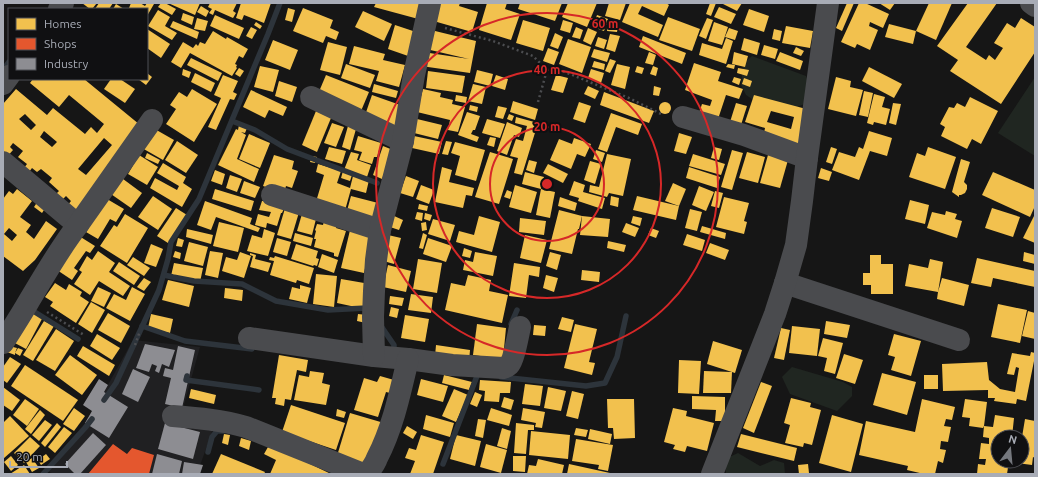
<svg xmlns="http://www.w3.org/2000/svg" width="1038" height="477" viewBox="0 0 1038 477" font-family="Ubuntu,sans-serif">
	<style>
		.built { fill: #202022 }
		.green { fill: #202621 }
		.homes { fill: #f2c14e; fill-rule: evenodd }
		.shops { fill: #e4572e }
		.industry { fill: #8d8d92 }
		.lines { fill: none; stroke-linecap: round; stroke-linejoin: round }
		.stream { stroke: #2d343b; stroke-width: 5.5 }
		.path { stroke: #4c4d50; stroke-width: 2.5; stroke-dasharray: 2 3; stroke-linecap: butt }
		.street { stroke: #4a4b4e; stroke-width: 22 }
		.ring { fill: none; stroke: #d62828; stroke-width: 2 }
		.centre { fill: #d62828; stroke: #101012; stroke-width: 2 }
		.ring-label { font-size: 12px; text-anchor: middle; font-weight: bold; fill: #d62828; stroke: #101012; stroke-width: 4; stroke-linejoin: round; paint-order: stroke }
	</style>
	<rect width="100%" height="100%" fill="#161616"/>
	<polygon class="built" points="133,340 200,347 182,412 213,429 197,474 54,474 45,470 85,423 104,392"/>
	<g class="green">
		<polygon points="752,56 806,76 808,83 809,102 790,110 752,99 746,95 741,85 743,64"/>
		<polygon points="1035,77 1035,156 998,133"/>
		<polygon points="792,367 843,382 852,387 852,396 837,411 790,394 782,377"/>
		<polygon points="738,453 760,466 774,460 784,463 785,474 726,474 725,459"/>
	</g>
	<g class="homes">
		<polygon points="82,3 97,3 92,9 90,9"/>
		<polygon points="99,3 113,3 109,9 95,9"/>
		<polygon points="131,3 140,3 145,6 147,3 152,3 154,4 147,16 147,9 131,9 129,8"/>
		<polygon points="161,3 165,3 176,9 172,15 158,7"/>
		<polygon points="168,3 200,3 195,15"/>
		<polygon points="210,3 237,3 233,11 236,13 233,18 215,10 213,15 209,13 212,9 208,7"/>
		<polygon points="241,3 271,3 264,23 244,15 242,20 236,18"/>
		<polygon points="376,3 427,3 422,20 374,7"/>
		<polygon points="435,3 460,3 459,6 478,12 472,32 430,20"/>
		<polygon points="487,3 507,3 505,9 520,14 511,40 479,30"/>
		<polygon points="520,3 562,3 555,21 518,9"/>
		<polygon points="568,3 597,3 587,27 562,17"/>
		<polygon points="609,3 626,3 620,20 605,16"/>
		<polygon points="630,3 666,3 669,5 664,16 642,6 638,14 663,25 658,37 622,22"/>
		<polygon points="710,3 716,3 711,16 706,14"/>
		<polygon points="721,3 742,3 737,11"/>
		<polygon points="847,3 854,3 842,31 836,28"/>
		<polygon points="859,3 865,3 889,14 883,28 870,22 869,26 878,30 870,50 857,44 855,48 841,42"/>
		<polygon points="879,3 895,3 890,10"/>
		<polygon points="929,3 952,3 936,40 916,31"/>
		<polygon points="968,3 997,3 966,47 986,60 989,55 995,60 1003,48 994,43 1007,23 1015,28 1021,18 1035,27 1035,52 1001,104 950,71 958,60 937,46"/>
		<polygon points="116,4 124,9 113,9"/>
		<polygon points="201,6 209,11 206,17 197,12"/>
		<polygon points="719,7 736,14 731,24 714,17"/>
		<polygon points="288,8 295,10 292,22 285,20"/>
		<polygon points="303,8 333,20 330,28 339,32 336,40 326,36 323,43 293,31"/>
		<polygon points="749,9 769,16 764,32 743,25"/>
		<polygon points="158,10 170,17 165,26 177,33 172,40 148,26"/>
		<polygon points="363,11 392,24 384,41 355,27"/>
		<polygon points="183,13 194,17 192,25 181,20"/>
		<polygon points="215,15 244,28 239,39 210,26"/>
		<polygon points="597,15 608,19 604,31 593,27"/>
		<polygon points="668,17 700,29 692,51 659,40"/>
		<polygon points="197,18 208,21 205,31 194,29"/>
		<polygon points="707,18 713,20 706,39 699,36"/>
		<polygon points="523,20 550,28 543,51 516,43"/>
		<polygon points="563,20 573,23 570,33 560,30"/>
		<polygon points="173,21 199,32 197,39 170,27"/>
		<polygon points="256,22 262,26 260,29 254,25"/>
		<polygon points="714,22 728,27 722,45 708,41"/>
		<polygon points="608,24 618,26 617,32 607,31"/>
		<polygon points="889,24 916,31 913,44 885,37"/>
		<polygon points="395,25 419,33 411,57 388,49"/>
		<polygon points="786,26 813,31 810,48 782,43"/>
		<polygon points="251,27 257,30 252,39 246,36"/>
		<polygon points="576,27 583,30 580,39 572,37"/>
		<polygon points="588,28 597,32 591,45 583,41"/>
		<polygon points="729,28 738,31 735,40 725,37"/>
		<polygon points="147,29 170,44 161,58 147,48"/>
		<polygon points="774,29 782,31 780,41 772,39"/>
		<polygon points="431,30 476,41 470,73 421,66 423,52 469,59 426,49"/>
		<polygon points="213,31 226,39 227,37 248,49 243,58 239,56 235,64 237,65 236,67 237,68 232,76 190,53 181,68 171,62 183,42 193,48 196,44 198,46 200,42 205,44"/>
		<polygon points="555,33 563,37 558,49 550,46"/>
		<polygon points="610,34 620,36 615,52 606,49"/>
		<polygon points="643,36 686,53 682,64 639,47"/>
		<polygon points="598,37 607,40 604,49 595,46"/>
		<polygon points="726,38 733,41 726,64 699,55 702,43 722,49"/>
		<polygon points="744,38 760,43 757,55 741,50"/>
		<polygon points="568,39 591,47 582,73 559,64"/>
		<polygon points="273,40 298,50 290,70 265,60"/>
		<polygon points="328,42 347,47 340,75 320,70"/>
		<polygon points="764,45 778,49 775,59 761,55"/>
		<polygon points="354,46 385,54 383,60 405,65 399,87 376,81 379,71 349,64"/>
		<polygon points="796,47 804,51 801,56 793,53"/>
		<polygon points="548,48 559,52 554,65 543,61"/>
		<polygon points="594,49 610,53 607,62 591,57"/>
		<polygon points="649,52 656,55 653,65 645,63"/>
		<polygon points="734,52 748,56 745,67 732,64"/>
		<polygon points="780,52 803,61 800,70 776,61"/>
		<polygon points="191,58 222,73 218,81 187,65"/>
		<polygon points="610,59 616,61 610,73 605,71"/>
		<polygon points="594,61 605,64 604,70 592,67"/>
		<polygon points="694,63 721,72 718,81 743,89 739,99 726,95 718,119 699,113 702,104 710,106 712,100 685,90"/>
		<polygon points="346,64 375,75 370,88 341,78"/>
		<polygon points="617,64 630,67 625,89 611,85"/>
		<polygon points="728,64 735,65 734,69 726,67"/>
		<polygon points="260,66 279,70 273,92 254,87"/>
		<polygon points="637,66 644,68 642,74 635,72"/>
		<polygon points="653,66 658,68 656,76 650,74"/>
		<polygon points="869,67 902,84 894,98 862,81"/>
		<polygon points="239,68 244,71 240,77 235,74"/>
		<polygon points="738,68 749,70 747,76 737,73"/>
		<polygon points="183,69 191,72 189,78 182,75"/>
		<polygon points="591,69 604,73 601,83 588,78"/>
		<polygon points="477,70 493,74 490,86 474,82"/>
		<polygon points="428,71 465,76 462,93 426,88"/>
		<polygon points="147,73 152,77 146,85 138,79 147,79"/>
		<polygon points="195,73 215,83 211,92 191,82"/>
		<polygon points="223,75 238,81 233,92 237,94 234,100 230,99 216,130 208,127 221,98 214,95"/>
		<polygon points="326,75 369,92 361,111 318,94"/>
		<polygon points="496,75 508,79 505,90 492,86"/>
		<polygon points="556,75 568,78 563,93 551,90"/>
		<polygon points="734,77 741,79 739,85 732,82"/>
		<polygon points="836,77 851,81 850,87 863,90 856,116 828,109"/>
		<polygon points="744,78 752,81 750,87 742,84"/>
		<path d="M33,79H84L145,129L73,215L65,209L71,201L66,196L62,200L55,195L59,191L49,182L52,178L41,169L37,172L32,168L29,172L24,168L27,164L18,157L23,151L13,143L10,147L13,150L6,158L3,155V104L16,89L47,115L53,108L85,134L91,127L97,133L104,124L69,95L59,107L30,83ZM25,114L36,125L31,130L19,119ZM44,131L57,142L52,147L40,137ZM104,138L112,145L86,175L78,169Z"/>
		<polygon points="111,79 120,79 135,89 125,103 104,89"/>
		<polygon points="279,81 297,87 292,102 275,96"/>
		<polygon points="374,84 398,91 396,98 372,92"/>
		<polygon points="473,84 486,87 482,104 468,101"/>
		<polygon points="588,86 599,91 595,99 584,94"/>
		<polygon points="654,86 661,88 659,96 653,95"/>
		<polygon points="192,89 217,104 194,142 166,124 176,109 170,105 179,92 187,97"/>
		<polygon points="423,89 441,93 440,97 453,100 452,104 465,107 458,132 448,130 450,120 417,112"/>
		<polygon points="251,90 287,107 283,116 269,110 265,118 243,107"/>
		<polygon points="864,91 873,93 868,117 859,115"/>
		<polygon points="604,92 654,111 649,123 600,105"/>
		<polygon points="874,94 885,97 882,107 890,109 886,125 874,122 873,125 867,123"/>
		<polygon points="372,95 403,106 394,129 364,118"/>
		<polygon points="456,95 467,97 466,103 455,101"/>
		<path d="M754,95L810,110L800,147L763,138L765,128L745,122ZM771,111L794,117L791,129L767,122Z"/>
		<polygon points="970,97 998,111 981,144 972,139 967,149 941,136 945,127 940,124 949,107 954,108 957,103 965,107"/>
		<polygon points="513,101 538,109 535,120 510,112"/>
		<circle cx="665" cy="108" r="6"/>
		<polygon points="579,102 591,106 585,123 573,119"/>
		<polygon points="736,103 747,106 740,128 729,125"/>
		<polygon points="893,103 901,104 896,125 889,123"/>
		<polygon points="470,105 478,107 477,112 469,110"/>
		<polygon points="498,106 507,108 503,119 495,117"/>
		<polygon points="316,111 331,118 317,152 302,145"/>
		<polygon points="467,112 480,116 475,130 473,130 471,134 479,137 477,142 458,135"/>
		<polygon points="611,113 642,124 638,135 616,127 607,152 598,149"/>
		<polygon points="509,114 514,116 512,121 507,119"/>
		<polygon points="516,117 538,123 522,175 514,173 518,158 510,156 516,139 523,141 527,126 515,123"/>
		<polygon points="417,119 442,125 438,139 414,133"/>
		<polygon points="487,119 505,124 500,138 482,133"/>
		<polygon points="507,122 522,128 519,137 514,135 507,155 497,151"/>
		<polygon points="332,123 344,127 336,147 324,143"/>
		<polygon points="239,125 247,128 245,133 241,132 246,135 237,159 259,169 254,182 218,165 236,129 238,130"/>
		<polygon points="348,126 356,129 350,150 342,147"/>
		<polygon points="153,128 174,140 163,160 142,148"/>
		<polygon points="869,131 892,138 887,156 870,151 859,180 832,170 839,152 855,157 859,147 863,149"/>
		<polygon points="679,133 692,137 686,154 674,151"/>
		<polygon points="249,134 270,143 260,168 239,159"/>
		<polygon points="358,136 381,143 377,157 374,157 372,164 359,160 362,152 354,150"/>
		<polygon points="414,136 442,142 439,154 412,148"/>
		<polygon points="490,137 496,138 494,147 487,145"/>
		<polygon points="574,138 591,144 585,157 577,154 571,169 550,160 559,139 572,144"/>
		<polygon points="177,141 198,155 186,173 165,160"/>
		<polygon points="446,141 452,142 448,155 442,154"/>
		<polygon points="455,142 485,150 476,181 455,175 460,156 451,153"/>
		<polygon points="383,146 393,150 382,179 373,175"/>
		<polygon points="329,147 346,151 342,164 325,159"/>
		<polygon points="714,147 722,149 719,160 711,158"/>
		<polygon points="831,147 837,149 832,164 826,162"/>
		<polygon points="928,147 956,157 945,189 909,177 917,153 925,156"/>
		<polygon points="596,150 605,153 602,162 593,159"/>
		<polygon points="732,150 743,153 732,190 721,187"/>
		<polygon points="351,152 359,154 357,160 371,165 367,177 344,170"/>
		<polygon points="490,152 513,159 499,204 475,197"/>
		<polygon points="747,152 765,157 758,183 739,178"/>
		<polygon points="147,153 160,160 158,164 145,158"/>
		<polygon points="607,154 631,159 623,196 609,193 607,197 589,192 590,185 599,187"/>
		<polygon points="693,154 725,164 721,175 689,166"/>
		<polygon points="139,155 158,167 147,185 128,174"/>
		<polygon points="274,155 294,161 292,169 298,171 292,188 286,186 284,193 263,186"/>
		<polygon points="768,155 788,160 780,188 760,183"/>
		<polygon points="312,156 317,157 315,163 310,162"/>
		<polygon points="961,159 970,162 964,182 967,185 967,189 965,193 961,195 959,195 959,197 952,192"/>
		<polygon points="529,160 537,162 534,173 526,170"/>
		<polygon points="590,161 601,164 595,184 584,180"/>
		<polygon points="163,163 186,177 183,183 192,189 182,207 150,188 155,178 177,190 179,186 157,173"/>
		<polygon points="318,164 341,171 337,183 350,188 353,176 369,180 366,193 351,189 344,214 315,205 324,175 316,172"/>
		<polygon points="548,164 568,174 563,183 543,173"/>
		<polygon points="442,167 452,170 449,182 474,188 472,196 466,195 463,208 435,202"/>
		<polygon points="689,167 720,177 717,188 686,178"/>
		<polygon points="821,168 832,172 829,181 818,178"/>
		<polygon points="215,170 225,174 222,185 211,181"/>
		<polygon points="343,171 352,175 350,181 341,178"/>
		<polygon points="525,172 544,177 541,189 522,184"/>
		<polygon points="993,172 1035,190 1035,206 1030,217 982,195"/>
		<polygon points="230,175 242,179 237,192 226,188"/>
		<polygon points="119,176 142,193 131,208 108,192"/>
		<polygon points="406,176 419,181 413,197 400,193"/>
		<polygon points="244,181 260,187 255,198 240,193"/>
		<polygon points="574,181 585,185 583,192 605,198 602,209 578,201 579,198 569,195"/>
		<polygon points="673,183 686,189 679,206 665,201"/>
		<polygon points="421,185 434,190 429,204 416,199"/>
		<polygon points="515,185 537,192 531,213 509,207"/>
		<polygon points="699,186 714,192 706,211 692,205"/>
		<path d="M17,189L32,201L20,217L31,225L26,232L34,239L46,221L57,229L35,260L23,271L3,256V199L9,191L13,194ZM9,228L17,235L12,241L4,234Z"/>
		<polygon points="215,189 254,201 251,211 212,199"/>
		<polygon points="541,189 555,192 550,218 536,215"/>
		<polygon points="507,190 512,192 510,199 504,197"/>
		<polygon points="715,191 723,193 719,208 711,206"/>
		<polygon points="153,196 172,209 158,230 138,217"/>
		<polygon points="351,196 382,204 375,226 345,218"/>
		<polygon points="611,196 619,198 618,207 610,205"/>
		<polygon points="637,196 679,206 676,220 633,210"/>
		<polygon points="560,197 577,203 575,211 558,206"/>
		<polygon points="724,197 749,203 744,221 747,222 744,234 716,227"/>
		<polygon points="107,199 124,209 116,222 110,219 98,239 86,232"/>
		<polygon points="910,200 929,205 925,224 905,219"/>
		<polygon points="38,201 46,207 42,213 34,207"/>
		<polygon points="205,201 252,218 250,224 260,228 258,232 216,217 211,230 197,225"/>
		<polygon points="262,201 267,201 286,204 282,213 281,213 277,226 267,223 266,228 255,225 258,214 269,217 271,212 259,210"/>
		<polygon points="419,204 428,206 427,211 418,209"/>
		<polygon points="286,205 300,209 291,239 277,235"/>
		<polygon points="176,208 187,215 168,243 157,236"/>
		<polygon points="992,208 1020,217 1013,237 985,228"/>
		<polygon points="690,209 702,212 697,231 685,228"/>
		<polygon points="559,210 582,216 579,229 578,229 572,254 549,249"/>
		<polygon points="946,211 957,214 955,219 962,221 957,238 927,228 932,212 945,215"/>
		<polygon points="417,212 423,213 422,221 415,219"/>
		<polygon points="425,213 432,215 430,221 424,219"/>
		<polygon points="125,214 148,228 127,263 100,246 114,225 117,227"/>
		<polygon points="302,214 316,219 312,235 297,231"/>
		<polygon points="1035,214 1035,243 1023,238"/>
		<polygon points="392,215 403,220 399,230 387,226"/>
		<polygon points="479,216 500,222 492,252 456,242 459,231 474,235"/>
		<polygon points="582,216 610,219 608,237 580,235"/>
		<polygon points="633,216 642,218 640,226 631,223"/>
		<polygon points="520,218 546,221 544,235 519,232"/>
		<polygon points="433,219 455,225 450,241 428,234"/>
		<polygon points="324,221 337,225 336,228 346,231 338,257 334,256 334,253 314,247 316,239 314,239 316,231 315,230 317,224 323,225"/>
		<polygon points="219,222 244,228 238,252 213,246"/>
		<polygon points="426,222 427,230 422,231 421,223"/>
		<polygon points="626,223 639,228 635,237 622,232"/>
		<polygon points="351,226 373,231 364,273 341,268"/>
		<polygon points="702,226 726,233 725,239 700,232"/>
		<polygon points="651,228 659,231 656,238 648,235"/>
		<polygon points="187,229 213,235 211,244 186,237"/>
		<polygon points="264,229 275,233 268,256 247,251 252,235 262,238"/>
		<polygon points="295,233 313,238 311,246 293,241"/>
		<polygon points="423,233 427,235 423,249 419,248"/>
		<polygon points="687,234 705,240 702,251 683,245"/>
		<polygon points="388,235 401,238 394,264 380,260"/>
		<polygon points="525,235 547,240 541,263 520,258"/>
		<polygon points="79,236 95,246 90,253 86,251 74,268 78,271 72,280 57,270"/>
		<polygon points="178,238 184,240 182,247 176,246"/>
		<polygon points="277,238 291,242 287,256 273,252"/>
		<polygon points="428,238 452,246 446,262 423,254"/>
		<polygon points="608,241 626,245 624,252 607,248"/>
		<polygon points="189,242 208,247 203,266 184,261"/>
		<polygon points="710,243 729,250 725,260 706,253"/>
		<polygon points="151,244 163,249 156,267 144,263"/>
		<polygon points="296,244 318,251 316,258 319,259 317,266 314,265 313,266 291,259"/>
		<polygon points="464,248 472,251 470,258 462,256"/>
		<polygon points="98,251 115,263 109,272 130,286 123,296 99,281 90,295 74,284 82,272 79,270 87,256 92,260"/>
		<polygon points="175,251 181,253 180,259 173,257"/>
		<polygon points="210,251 223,253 218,278 205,275"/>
		<polygon points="240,252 251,256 244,278 222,271 226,257 237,260"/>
		<polygon points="475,252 497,256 493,276 463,270 465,260 473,262"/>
		<polygon points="550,252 561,255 557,270 546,266"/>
		<polygon points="1024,252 1035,255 1035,264 1023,261"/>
		<polygon points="250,253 256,255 255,259 271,263 268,272 250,267 253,256 250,255"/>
		<polygon points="322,254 338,260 334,273 318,267"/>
		<polygon points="870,255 881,255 881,264 893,264 893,294 871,294 871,285 863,285 863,273 870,273"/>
		<polygon points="275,256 314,268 309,284 297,280 296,283 270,275 274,261 269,260 270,257 274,258"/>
		<polygon points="133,257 150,268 144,276 127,265"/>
		<polygon points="977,258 1035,271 1035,287 993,278 991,287 971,283"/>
		<polygon points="418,259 442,263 437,293 413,289"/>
		<polygon points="930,259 943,262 938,292 942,278 969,285 964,306 937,299 938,292 905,286 909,264 928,268"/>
		<polygon points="119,262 140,276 134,285 113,271"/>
		<polygon points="174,263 203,268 200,282 171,276"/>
		<polygon points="514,263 540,267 539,277 529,275 526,298 509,296"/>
		<polygon points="388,265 411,271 406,292 383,287"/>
		<polygon points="582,270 600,272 599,282 581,280"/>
		<polygon points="316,274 337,276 334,307 313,304"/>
		<polygon points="468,275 491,280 489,291 508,295 502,323 445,310 451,283 465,286"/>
		<polygon points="546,275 558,278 554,292 543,288"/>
		<polygon points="144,278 151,282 144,291 137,287"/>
		<polygon points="341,279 370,284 365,309 337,303"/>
		<polygon points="168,280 194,286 189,307 162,300"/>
		<polygon points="55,283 66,290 69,284 82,292 80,296 89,302 76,323 50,306 53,302 45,297"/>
		<polygon points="300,285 311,288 307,303 289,299 292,287 300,289"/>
		<polygon points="98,287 111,293 104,307 91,301"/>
		<polygon points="132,287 145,294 130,321 106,308 114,294 126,300"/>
		<polygon points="225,288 243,290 242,301 224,298"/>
		<polygon points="411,294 433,297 431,313 408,310"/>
		<polygon points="390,296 404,298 402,306 389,304"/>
		<polygon points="91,302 105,310 92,333 78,324"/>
		<polygon points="998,304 1027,310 1020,343 991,337"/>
		<polygon points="391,307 399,309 397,318 389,316"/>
		<polygon points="30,311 43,317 26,349 13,342"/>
		<polygon points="1028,311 1035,313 1035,339 1022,336"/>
		<polygon points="108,313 130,326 121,343 98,330"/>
		<polygon points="151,314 173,319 170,333 148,328"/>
		<polygon points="358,314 367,315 366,323 357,321"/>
		<polygon points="405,315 429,319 425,342 401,338"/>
		<polygon points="562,317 574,320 571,332 558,329"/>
		<polygon points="44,321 54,326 33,361 23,355"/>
		<polygon points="826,321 850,325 847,338 824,334"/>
		<polygon points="477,324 506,328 503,359 473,355"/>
		<polygon points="575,324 597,329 589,362 595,363 592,375 564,368"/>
		<polygon points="534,325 546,326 545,336 533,335"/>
		<polygon points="792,326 820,329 817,356 789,353"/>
		<polygon points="781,328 790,330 784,360 774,358"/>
		<polygon points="56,329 74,341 55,371 36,360"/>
		<polygon points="97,334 120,348 112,360 90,346"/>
		<polygon points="894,334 921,341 911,376 891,370 895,357 888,355"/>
		<polygon points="823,338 843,343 835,374 824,371 827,358 818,356"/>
		<polygon points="713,341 742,350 735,373 707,364"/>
		<polygon points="436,345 470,350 469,361 435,356"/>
		<polygon points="9,346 17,348 15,353 18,348 23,350 20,356 15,353 15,355 7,352"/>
		<polygon points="83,346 115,365 109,376 77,356"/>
		<polygon points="1031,352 1035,353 1035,356 1026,401 1017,399 1016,404 994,401 995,398 988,398 988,390 943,391 942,364 987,362 989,380 1000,389 1015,392 1019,368 1016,367 1014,375 1007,374 1012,353 1030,356"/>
		<polygon points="844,354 863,360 855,384 836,378"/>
		<polygon points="70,355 97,375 82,395 55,375"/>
		<polygon points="279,355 308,360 306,372 297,370 291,400 285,399 284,406 275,404 276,398 272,398"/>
		<polygon points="10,357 21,364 7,383 3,380 3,367"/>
		<polygon points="679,360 701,361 699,394 678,393"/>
		<polygon points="25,365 78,400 63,421 11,386"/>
		<polygon points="310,371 324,373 322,383 330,385 326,405 294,400 299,375 309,377"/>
		<polygon points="704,371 732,372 731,393 703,393"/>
		<polygon points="882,373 916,382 907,415 873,405"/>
		<polygon points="444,375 472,382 469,390 442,383"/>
		<rect x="924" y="375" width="14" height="14"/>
		<polygon points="380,376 394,380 390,393 386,392 378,417 354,410 364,378 377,382"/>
		<polygon points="421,379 448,386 443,402 417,395"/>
		<polygon points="480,380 511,382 510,393 500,393 499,402 484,401 485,391 479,390"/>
		<polygon points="761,382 772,386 754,433 743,428"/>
		<polygon points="525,384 543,386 540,406 522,404"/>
		<polygon points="3,387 20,400 12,411 3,405"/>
		<polygon points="548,387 566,391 561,411 544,408"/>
		<polygon points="191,389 216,395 214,404 189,398"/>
		<polygon points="454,389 468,395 456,422 442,416"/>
		<polygon points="572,391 584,394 578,419 566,416"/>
		<polygon points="475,392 482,395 477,407 470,404"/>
		<polygon points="692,396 725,397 725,421 715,421 716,410 692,409"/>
		<polygon points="504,397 514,400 511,410 501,407"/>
		<polygon points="791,398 811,403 810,407 821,410 812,445 804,443 803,447 785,443 790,425 784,423"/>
		<polygon points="25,399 39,409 27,426 13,415"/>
		<polygon points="607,399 634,399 635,438 614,439 613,428 608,428"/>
		<polygon points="922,399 955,407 952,420 946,419 944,426 951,427 948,442 941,441 940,449 946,450 943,463 938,461 935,474 924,474 907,470 908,466 859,455 866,421 915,432"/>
		<polygon points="965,399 987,402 984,426 983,428 969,426 970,418 962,417"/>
		<polygon points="291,405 345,423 336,450 282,432"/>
		<polygon points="74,408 85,416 74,431 63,424"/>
		<polygon points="491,408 512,415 509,426 487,420"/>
		<polygon points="523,408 545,412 542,428 535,427 536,423 521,420"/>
		<polygon points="673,408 687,411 686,416 714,423 707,451 687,446 685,452 673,449 675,445 664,442"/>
		<polygon points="337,409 346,412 344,418 336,416"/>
		<polygon points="40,410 45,415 31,434 25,429"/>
		<polygon points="350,413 384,423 365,464 337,456"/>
		<polygon points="426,415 454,423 450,437 423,429"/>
		<polygon points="832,415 863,424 851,472 819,463"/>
		<polygon points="995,415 1014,418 1012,437 998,437 998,461 1009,461 1007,474 977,474 978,464 985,465 986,459 979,459 981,443 989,444 989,438 983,437 984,426 993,427"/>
		<polygon points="10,416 29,436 3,459 3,423"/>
		<polygon points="478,419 486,420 483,438 475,436"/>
		<polygon points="1025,419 1035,421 1035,458 1033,457 1032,465 1017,463 1017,461 1022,461 1022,437"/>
		<polygon points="45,420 52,425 39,441 32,435"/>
		<polygon points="57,423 61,427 45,447 41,443"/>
		<polygon points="516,423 534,425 534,430 528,430 526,454 514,453"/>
		<polygon points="407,426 417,432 413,439 403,433"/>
		<polygon points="64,427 72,433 55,453 48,447"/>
		<polygon points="502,428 511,431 507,449 497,446"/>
		<polygon points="576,428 588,430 586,437 574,435"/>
		<polygon points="590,429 612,434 610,444 588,439"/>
		<polygon points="531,431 570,435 568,459 529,455"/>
		<polygon points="224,434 230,435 228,445 222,443"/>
		<polygon points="741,434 797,448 794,461 737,447"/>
		<polygon points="421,435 444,442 433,474 410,474 415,461 405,458 409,448 416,450"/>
		<polygon points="456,435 481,441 475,466 450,459"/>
		<polygon points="30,437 40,446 24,463 14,453"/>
		<polygon points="241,438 251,441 249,450 239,446"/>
		<polygon points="576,439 613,445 608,471 598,469 599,465 572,461"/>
		<polygon points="486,444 507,450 501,473 480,467"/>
		<polygon points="268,447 281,450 331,474 270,474 276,460 264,454"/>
		<polygon points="46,454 50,459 41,465 38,460"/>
		<polygon points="221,454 265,472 264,474 212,474"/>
		<polygon points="11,456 18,465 11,471 4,462"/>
		<polygon points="513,456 526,456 525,472 513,471"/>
		<polygon points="32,458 39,468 32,472 26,462"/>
		<polygon points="538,459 564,465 562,474 527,474 529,465 536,466"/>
		<polygon points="569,464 610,473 610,474 567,474"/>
		<polygon points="808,464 809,473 799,474 798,465"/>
		<polygon points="24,465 30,474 10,474"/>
	</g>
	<polygon class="shops" points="113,444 127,454 132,448 154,455 149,474 88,474"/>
	<g class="industry">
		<polygon points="145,344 175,350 169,367 162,364 159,373 155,371 157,366 152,364 149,372 136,368"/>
		<polygon points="178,346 195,350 182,408 165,404 171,378 163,376 165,368 173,370"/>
		<polygon points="133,369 150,377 138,402 122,394"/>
		<polygon points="99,379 108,385 104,392 128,407 109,438 85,423 92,411 83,405"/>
		<polygon points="165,423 200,432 193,459 158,449"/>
		<polygon points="93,433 106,445 80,474 75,474 65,464"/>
		<polygon points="157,454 182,461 179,474 152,474"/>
		<polygon points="184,462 203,465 200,474 182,474"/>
	</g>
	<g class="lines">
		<g class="stream">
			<polyline points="3,70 9,62"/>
			<polyline points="232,121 255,130 287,149 377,183"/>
			<polyline points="164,275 173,277 194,281 242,284 276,301 328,310 367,308 369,307"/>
			<polyline points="30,309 78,339"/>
			<polyline points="511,324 517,310"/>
			<polyline points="142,326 185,341 252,349"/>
			<polyline points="381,326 394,345 394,353"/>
			<polyline points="187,376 186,380 259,390"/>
			<polyline points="501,377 586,386 605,383 617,357 626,316"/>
			<polyline points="104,400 116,383 159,290 168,259 171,242 199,199 268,34 280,3"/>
			<polyline points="208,452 212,437 217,431 223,431"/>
			<polyline points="443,464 477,376"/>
			<polyline points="43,474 85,428 92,419"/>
		</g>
		<g class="path">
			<polyline points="445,28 493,41 533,56 547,70"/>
			<polyline points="538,102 547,70 555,68 629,98 663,115"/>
			<polyline points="47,312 84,335"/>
			<polyline points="135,345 140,331"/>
		</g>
		<g class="street">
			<polyline points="1031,3 1035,6"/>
			<polyline points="59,9 63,3"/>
			<polyline points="3,84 9,76"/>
			<polyline points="311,97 403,141"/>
			<polyline points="683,117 744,135 807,158"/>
			<polyline points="3,162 78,225"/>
			<polyline points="272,195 380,230"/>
			<polyline points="785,283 959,340"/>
			<path d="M249,338L374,356L408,359L452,365L503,368C506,367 507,367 509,365C514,360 518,335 520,327"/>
			<path d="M3,343C12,329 21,315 29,301C45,275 59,249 78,225L152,120"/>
			<polyline points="374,356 373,317 374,291 376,260 380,230 403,141 414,75 430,3"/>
			<path d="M173,416C198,418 222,420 246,427L363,474"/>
			<path d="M367,474C371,469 375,464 377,458C393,427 400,393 408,359"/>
			<polyline points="712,474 775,314 785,283 796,245 802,201 807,158 828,3"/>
		</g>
	</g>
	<g class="ring">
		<circle cx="547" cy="184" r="57"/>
		<circle cx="547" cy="184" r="114"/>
		<circle cx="547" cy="184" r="171"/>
	</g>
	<circle cx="547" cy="184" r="6" class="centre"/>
	<g class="ring-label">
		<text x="605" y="28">60 m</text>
		<text x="547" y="74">40 m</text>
		<text x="547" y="131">20 m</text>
	</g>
	<rect width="1038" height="477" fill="none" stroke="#a8acb6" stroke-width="8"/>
	<rect x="8" y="8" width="140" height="72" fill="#101012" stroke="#4d4e54"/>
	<rect x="16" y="18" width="20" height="12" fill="#f2c14e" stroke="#4d4e54"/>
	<text x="44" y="28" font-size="12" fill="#a8acb6">Homes</text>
	<rect x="16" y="38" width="20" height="12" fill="#e4572e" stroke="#4d4e54"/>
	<text x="44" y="48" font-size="12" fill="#a8acb6">Shops</text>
	<rect x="16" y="58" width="20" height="12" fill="#8d8d92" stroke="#4d4e54"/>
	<text x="44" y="68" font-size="12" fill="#a8acb6">Industry</text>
	<g transform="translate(1010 449) rotate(16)"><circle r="19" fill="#101012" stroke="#4d4e54"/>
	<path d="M0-3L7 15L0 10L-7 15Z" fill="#75787e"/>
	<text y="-6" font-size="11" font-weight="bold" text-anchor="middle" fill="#a8acb6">N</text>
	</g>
	<path d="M10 461v6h57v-6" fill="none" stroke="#a8acb6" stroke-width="2"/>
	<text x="16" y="461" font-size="12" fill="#a8acb6" stroke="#101012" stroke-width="3" paint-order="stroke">20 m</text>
</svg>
